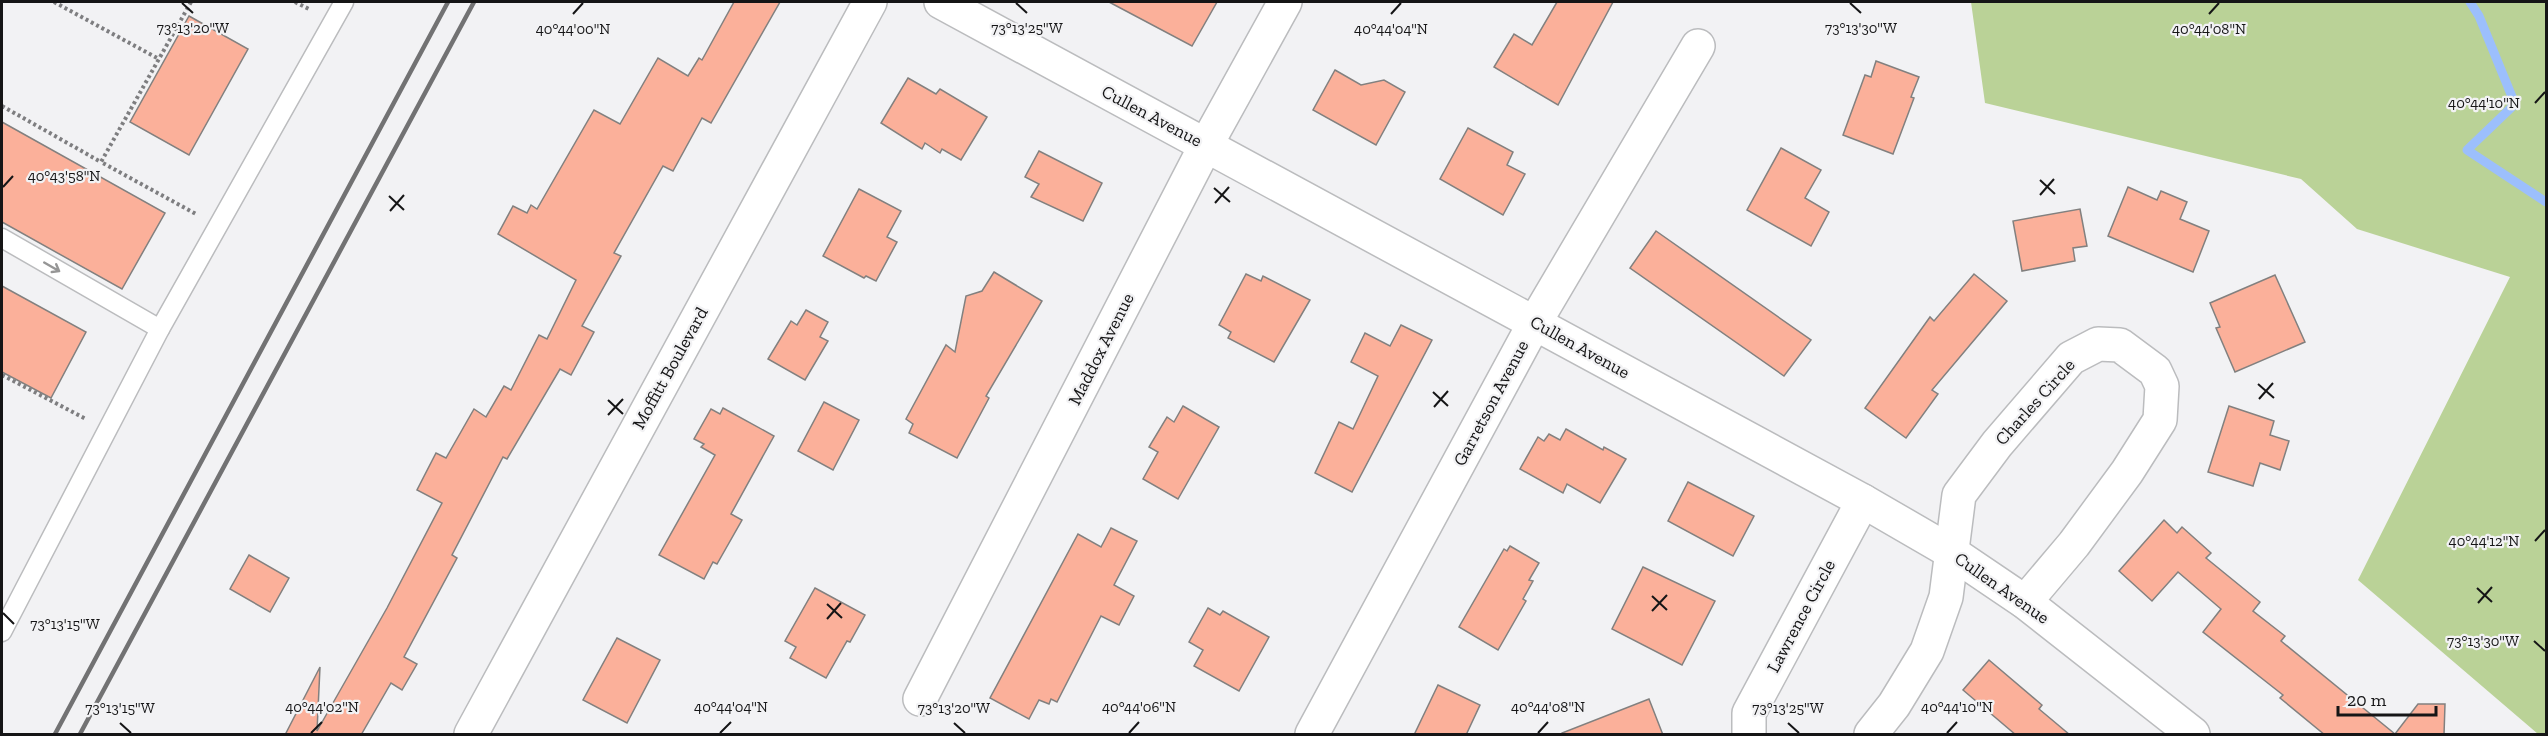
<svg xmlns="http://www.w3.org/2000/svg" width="2548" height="736" viewBox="0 0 2548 736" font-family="'Zilla Slab',serif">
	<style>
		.green { fill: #bad297 }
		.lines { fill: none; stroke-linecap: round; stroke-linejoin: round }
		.stream { stroke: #9cbffc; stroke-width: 9 }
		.building { fill: #fbb09a; stroke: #82807f; stroke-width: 1.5 }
		.service-casing { stroke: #bbbcbe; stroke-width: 21 }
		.minor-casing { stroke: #bbbcbe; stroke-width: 36 }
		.path { stroke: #7e7e80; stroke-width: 4; stroke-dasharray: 3 3; stroke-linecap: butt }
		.service { stroke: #fff; stroke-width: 18 }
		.minor { stroke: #fff; stroke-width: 33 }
		.rail { stroke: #727273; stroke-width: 4.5 }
		.oneway { stroke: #969696 }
		.ticks { fill: none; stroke: #151516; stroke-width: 2 }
		.labels { text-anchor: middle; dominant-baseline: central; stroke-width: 4.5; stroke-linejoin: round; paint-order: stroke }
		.street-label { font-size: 18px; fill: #151516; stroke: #f2f2f4 }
		.ticks-label { font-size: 15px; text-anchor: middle; fill: #151516; stroke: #f2f2f4; stroke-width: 4.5; stroke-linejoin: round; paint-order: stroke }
	</style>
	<rect width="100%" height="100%" fill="#f2f2f4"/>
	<polygon class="green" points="1971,2 2546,2 2546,734 2538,734 2358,580 2510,277 2357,229 2301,179 1985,103"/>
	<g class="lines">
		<polyline class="stream" points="2470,2 2479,16 2515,104 2467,150 2546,202"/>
	</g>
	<g class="building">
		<polygon points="734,2 780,2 711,123 702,118 673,171 663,166 614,253 621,256 582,326 594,332 571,375 560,369 507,459 503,457 452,555 457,558 404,657 417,664 402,690 391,683 361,735 285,735 320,667 317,731 387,608 442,503 417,490 436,453 446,458 474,409 486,417 504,386 511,390 539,335 547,339 576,280 498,234 513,206 527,213 531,205 537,209 594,110 620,124 658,58 688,76 699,58 702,60"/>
		<polygon points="1109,2 1217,2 1192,46"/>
		<polygon points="1557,2 1613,2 1558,105 1494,67 1514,34 1532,45"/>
		<polygon points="189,16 248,49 189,155 130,122"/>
		<polygon points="1876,61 1919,77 1911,97 1914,98 1893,154 1843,135 1865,75 1871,77"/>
		<polygon points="1335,70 1361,85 1384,80 1405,92 1376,145 1313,110"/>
		<polygon points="908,78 936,94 940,89 987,117 961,160 942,149 940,153 925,143 922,149 881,123"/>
		<polygon points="2,122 165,213 122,289 2,222"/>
		<polygon points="1468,128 1513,152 1507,165 1525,174 1503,215 1440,179"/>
		<polygon points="1781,148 1821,170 1805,198 1829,212 1811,246 1747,210"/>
		<polygon points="1039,151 1102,183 1083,221 1031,197 1039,184 1025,177"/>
		<polygon points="2128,187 2157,200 2161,191 2187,202 2180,219 2209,231 2193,272 2108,236"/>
		<polygon points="859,189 901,211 887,237 897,242 876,281 866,276 864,278 823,256"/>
		<polygon points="2080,209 2087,246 2073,248 2075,261 2022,271 2013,221"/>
		<polygon points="1656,231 1811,340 1784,376 1630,268"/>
		<polygon points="994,272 1042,301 986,396 989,398 957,458 909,433 913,424 906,419 946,345 955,352 966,296 982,291"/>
		<polygon points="1246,274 1261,281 1263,276 1310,300 1274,362 1228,338 1231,332 1219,325"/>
		<polygon points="1974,274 2007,301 1932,390 1938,394 1906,438 1865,408 1930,317 1934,321"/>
		<polygon points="2275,275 2305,342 2235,372 2216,328 2220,327 2210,303"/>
		<polygon points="2,286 86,332 51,398 2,372"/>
		<polygon points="806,310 828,322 820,337 828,341 805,380 768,359 791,321 797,325"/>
		<polygon points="1401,325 1432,340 1352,492 1315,473 1339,422 1353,429 1378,376 1351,362 1365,333 1390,346"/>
		<polygon points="824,402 859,420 833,470 798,451"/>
		<polygon points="1183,406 1219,427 1178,499 1143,479 1158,452 1149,447 1167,417 1174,422"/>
		<polygon points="2229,406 2274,421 2270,435 2289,441 2280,470 2260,463 2253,486 2208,472"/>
		<polygon points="723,408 774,436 731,514 742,520 717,564 713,562 704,579 659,555 715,455 701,447 704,444 694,439 711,409 720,414"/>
		<polygon points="1566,429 1603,450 1604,447 1626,459 1600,503 1567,484 1563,493 1520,469 1538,437 1544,441 1549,434 1560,440"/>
		<polygon points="1688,482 1754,516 1733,556 1668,521"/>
		<polygon points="2164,520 2177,533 2182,527 2211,553 2206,558 2260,602 2253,611 2285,636 2281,641 2395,734 2418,704 2445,704 2444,735 2325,735 2280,698 2283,695 2203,632 2221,609 2178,572 2152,601 2119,571"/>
		<polygon points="1111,528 1137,541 1114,585 1134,596 1119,625 1101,616 1057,702 1051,699 1049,704 1039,700 1029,719 990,698 1078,534 1101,547"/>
		<polygon points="1510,546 1539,563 1529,580 1533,581 1523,599 1526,601 1498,650 1459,627 1504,549 1507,551"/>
		<polygon points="249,555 289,578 270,612 230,589"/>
		<polygon points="1643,567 1715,601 1682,665 1612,629"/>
		<polygon points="815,588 865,615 850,642 847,641 826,678 790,658 796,647 785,641"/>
		<polygon points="1208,608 1220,615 1223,611 1269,637 1239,691 1194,666 1203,650 1189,642"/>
		<polygon points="617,638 660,660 627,723 583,700"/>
		<polygon points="1989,660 2042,705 2039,709 2070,735 2016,735 1963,690"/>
		<polygon points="1438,685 1480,705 1466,735 1414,735"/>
		<polygon points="1649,699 1663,735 1562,735 1562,733"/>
	</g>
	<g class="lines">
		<g class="service-casing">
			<g id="service">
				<polyline points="2,238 160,329"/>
				<polyline points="2,632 160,329 344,2"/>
			</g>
		</g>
		<g class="minor-casing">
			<g id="minor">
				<polyline points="941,2 1863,501 1951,552 2025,602 2193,734"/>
				<polyline points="920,699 1206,145 1285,2"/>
				<polyline points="471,734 870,2"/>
				<polyline points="1312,734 1535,322 1698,46"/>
				<polyline points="1749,734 1749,713 1863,501"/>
				<polyline points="1871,734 1894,705 1927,651 1946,597 1959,495 1997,444 2071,358 2098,344 2120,345 2155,371 2162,386 2160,420 2127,472 2074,544 2025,602"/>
			</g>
		</g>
		<g class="path">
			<polyline points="54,2 159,59"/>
			<polyline points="191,2 101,162 196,214"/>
			<polyline points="295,2 311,10"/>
			<polyline points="2,106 101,162"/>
			<polyline points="2,375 86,419"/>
		</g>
		<use href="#service" class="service"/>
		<use href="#minor" class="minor"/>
		<g class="rail">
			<polyline points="55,734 448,2"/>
			<polyline points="80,734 474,2"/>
		</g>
	</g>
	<defs><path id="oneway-shaft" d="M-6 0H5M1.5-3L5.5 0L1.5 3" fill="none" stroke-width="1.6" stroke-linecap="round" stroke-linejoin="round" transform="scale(1.5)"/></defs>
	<use class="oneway" href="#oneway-shaft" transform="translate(52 267) rotate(30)"/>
	<path class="ticks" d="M182,3L193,13M1016,3L1027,13M1850,3L1861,13M573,14L583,3M1391,14L1401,3M2209,14L2219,3M2535,103L2545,92M2040,180L2055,194M3,187L13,176M1214,188L1230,202M2040,195L2054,179M389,196L404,210M1215,203L1229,187M390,211L404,195M2258,384L2274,398M1433,392L1448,406M2259,399L2273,383M608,400L623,414M1434,407L1448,391M608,415L623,399M2535,541L2545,530M2477,588L2492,602M1652,596L1667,610M2478,603L2492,587M827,604L842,618M1652,611L1667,595M3,613L14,624M827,619L841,603M2534,641L2545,651M120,723L131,733M954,723L965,733M1788,723L1799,733M311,733L322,722M720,733L731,722M1129,733L1139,722M1538,733L1548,722M1947,733L1957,722"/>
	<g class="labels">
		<g class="street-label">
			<text transform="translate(1152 116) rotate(28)">Cullen Avenue</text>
			<text transform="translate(1580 347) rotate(29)">Cullen Avenue</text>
			<text transform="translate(1101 349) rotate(-63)">Maddox Avenue</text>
			<text transform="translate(670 368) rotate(-61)">Moffitt Boulevard</text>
			<text transform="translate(2035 402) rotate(-48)">Charles Circle</text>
			<text transform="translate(1491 403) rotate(-62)">Garretson Avenue</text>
			<text transform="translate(2002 588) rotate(35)">Cullen Avenue</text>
			<text transform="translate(1801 616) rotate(-62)">Lawrence Circle</text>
		</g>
	</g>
	<g class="ticks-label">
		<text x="193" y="33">73°13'20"W</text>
		<text x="1027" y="33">73°13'25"W</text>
		<text x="1861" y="33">73°13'30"W</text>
		<text x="573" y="34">40°44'00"N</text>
		<text x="1391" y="34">40°44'04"N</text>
		<text x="2209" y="34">40°44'08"N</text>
		<text x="2484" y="108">40°44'10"N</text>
		<text x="64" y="181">40°43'58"N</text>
		<text x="2484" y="546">40°44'12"N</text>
		<text x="65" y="629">73°13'15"W</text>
		<text x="2483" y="646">73°13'30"W</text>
		<text x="322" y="712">40°44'02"N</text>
		<text x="731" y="712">40°44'04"N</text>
		<text x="1139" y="712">40°44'06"N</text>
		<text x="1548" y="712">40°44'08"N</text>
		<text x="1957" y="712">40°44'10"N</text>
		<text x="120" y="713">73°13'15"W</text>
		<text x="954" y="713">73°13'20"W</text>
		<text x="1788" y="713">73°13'25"W</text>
	</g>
	<rect width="2548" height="736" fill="none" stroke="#151516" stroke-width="6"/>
	<path d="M2338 706v9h98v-9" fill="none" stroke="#151516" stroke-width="3"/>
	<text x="2347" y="706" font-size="18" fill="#151516" stroke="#f2f2f4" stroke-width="4.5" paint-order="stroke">20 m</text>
</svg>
